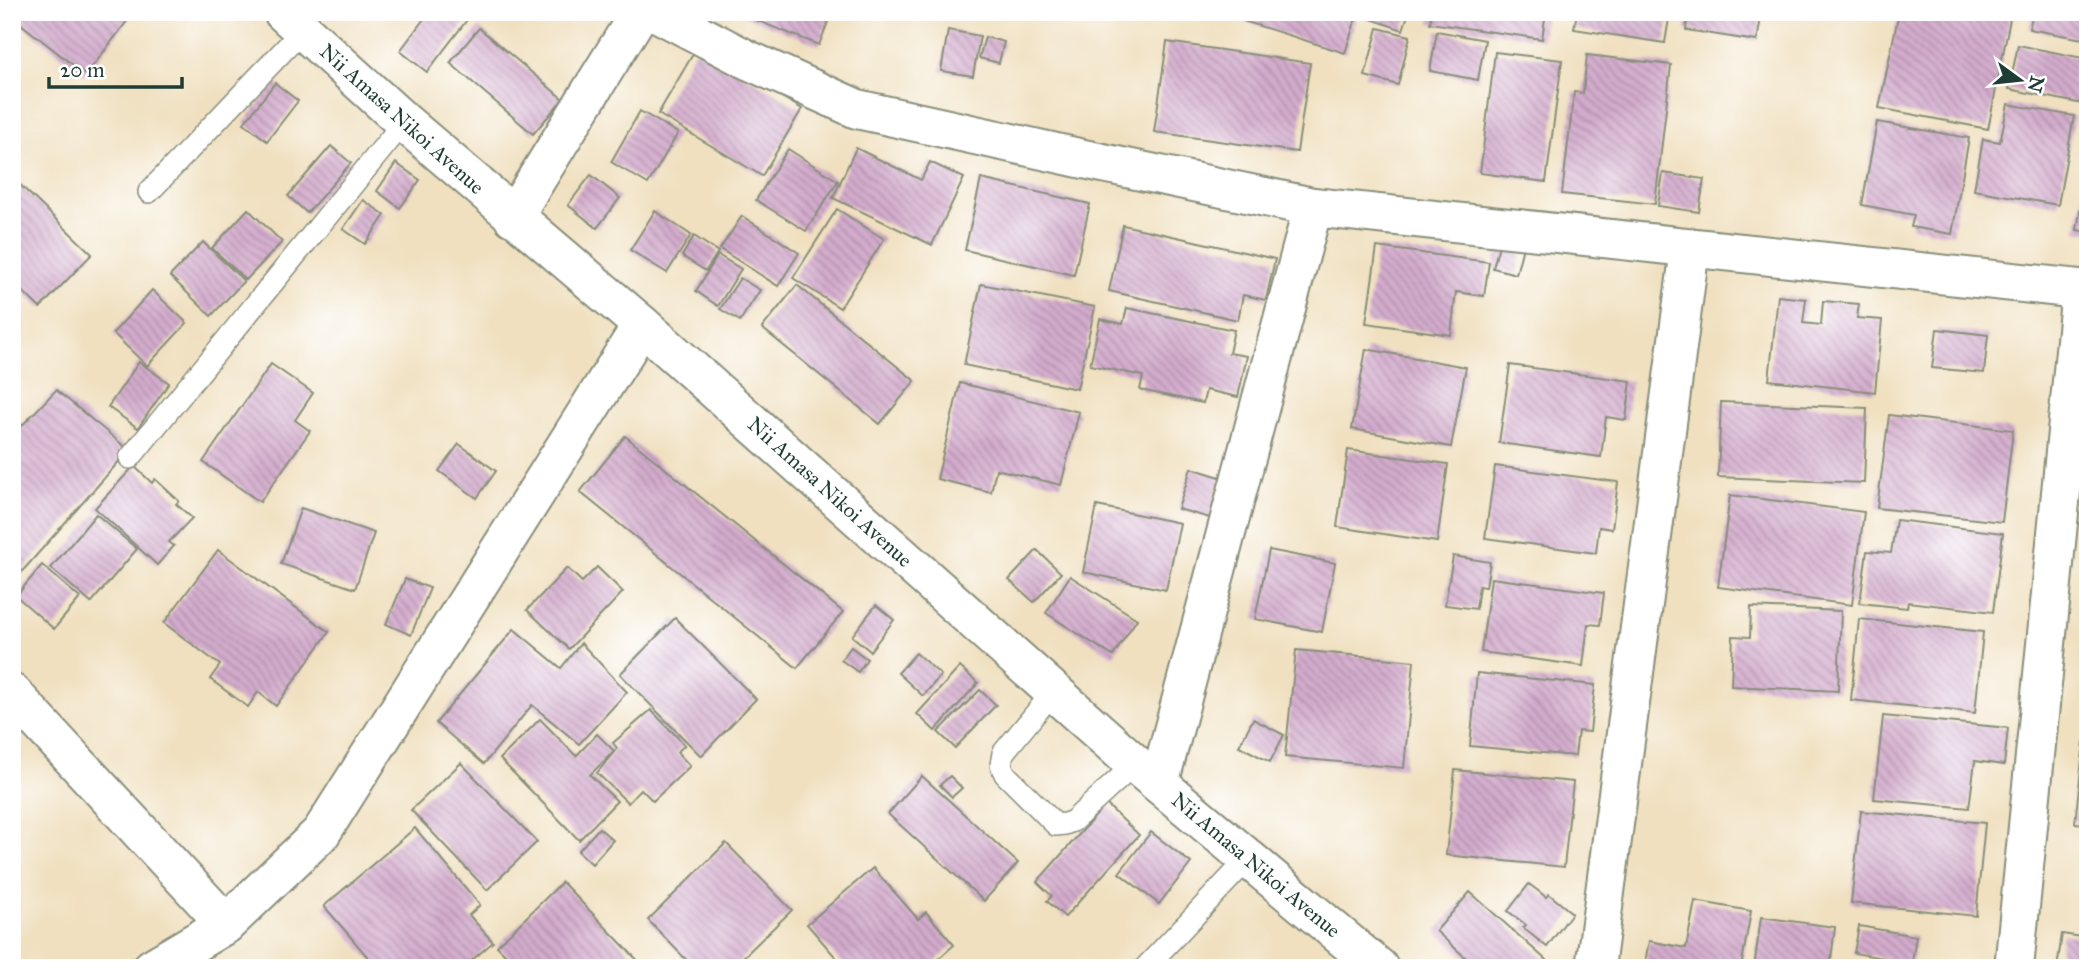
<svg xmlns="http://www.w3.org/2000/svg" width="2100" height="980" viewBox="0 0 2100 980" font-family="'IM FELL Great Primer',serif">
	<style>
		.building { fill: url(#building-back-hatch) }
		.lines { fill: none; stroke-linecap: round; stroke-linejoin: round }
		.service-casing { stroke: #888e7a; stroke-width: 24 }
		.minor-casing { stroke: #888e7a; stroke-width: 42 }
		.tertiary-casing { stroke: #888e7a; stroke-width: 42 }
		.service { stroke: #fff; stroke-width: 21 }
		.minor { stroke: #fff; stroke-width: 38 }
		.tertiary { stroke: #fff; stroke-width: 38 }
		.labels { text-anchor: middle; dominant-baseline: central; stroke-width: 6; stroke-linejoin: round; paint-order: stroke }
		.street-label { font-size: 21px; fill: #1f3d34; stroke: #fff }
	</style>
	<defs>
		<pattern id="building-back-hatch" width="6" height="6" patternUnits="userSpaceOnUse" patternTransform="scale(1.75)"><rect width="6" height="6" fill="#d4accd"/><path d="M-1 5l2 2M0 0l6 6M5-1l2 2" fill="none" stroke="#ab8da7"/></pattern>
	</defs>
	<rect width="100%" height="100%" fill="#fff"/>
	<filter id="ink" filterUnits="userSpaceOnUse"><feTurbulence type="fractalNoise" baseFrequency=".0143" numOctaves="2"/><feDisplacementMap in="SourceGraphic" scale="14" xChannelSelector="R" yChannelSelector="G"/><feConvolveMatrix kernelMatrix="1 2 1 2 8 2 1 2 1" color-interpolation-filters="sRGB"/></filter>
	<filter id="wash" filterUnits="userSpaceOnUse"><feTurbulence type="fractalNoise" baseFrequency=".00686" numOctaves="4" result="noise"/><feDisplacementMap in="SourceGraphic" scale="28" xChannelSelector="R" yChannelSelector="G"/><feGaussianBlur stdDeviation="1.57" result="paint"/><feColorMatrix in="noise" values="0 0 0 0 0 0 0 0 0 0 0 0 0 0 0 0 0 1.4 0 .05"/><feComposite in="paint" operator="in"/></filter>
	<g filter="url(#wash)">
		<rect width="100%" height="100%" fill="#f0e0c0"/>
		<g id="blocks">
			<g class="building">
				<polygon points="12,12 134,12 86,75 12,17"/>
				<polygon points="429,12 473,12 427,72 400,51"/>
				<polygon points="735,12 832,12 819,45"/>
				<polygon points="1215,12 1358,12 1345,53"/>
				<polygon points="1370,12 1409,12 1403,30 1368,18"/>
				<polygon points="1432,12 1546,12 1542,39 1430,23"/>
				<polygon points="1577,12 1670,12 1665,43 1574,29"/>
				<polygon points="1688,12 1762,12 1757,41 1686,30"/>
				<polygon points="1899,12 1976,12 2010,19 1988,129 1879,108"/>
				<polygon points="2033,12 2088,12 2088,40 2029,29"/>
				<polygon points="479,28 563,99 533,134 450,63"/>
				<polygon points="1378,28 1410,36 1398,85 1365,76"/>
				<polygon points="948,30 980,36 973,76 941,71"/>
				<polygon points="1437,31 1485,40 1478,80 1430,71"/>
				<polygon points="985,37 1004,42 999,63 979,58"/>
				<polygon points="1167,42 1310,63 1297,152 1154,132"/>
				<polygon points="2018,45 2088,59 2088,82 2083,104 2009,89"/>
				<polygon points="697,47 802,109 762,176 658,114"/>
				<polygon points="1495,52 1562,60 1546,182 1480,173"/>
				<polygon points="1587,55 1671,65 1655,204 1562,194 1574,92 1583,93"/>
				<polygon points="275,83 298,101 267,141 244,123"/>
				<polygon points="2008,104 2074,116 2058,205 1974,190 1983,139 2000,142"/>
				<polygon points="640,111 678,133 648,184 611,162"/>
				<polygon points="1877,122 1969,138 1952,234 1911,227 1914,215 1862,205"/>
				<polygon points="331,146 351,163 307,213 288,196"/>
				<polygon points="856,148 921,180 930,162 964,178 932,245 833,198"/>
				<polygon points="788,149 838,181 806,231 756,200"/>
				<polygon points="396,163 420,180 400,208 377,191"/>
				<polygon points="1663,173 1704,179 1699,212 1658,206"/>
				<polygon points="591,175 620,198 597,228 568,205"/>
				<polygon points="12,177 92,254 40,308 12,281"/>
				<polygon points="2086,177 2088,178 2088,232 2077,230"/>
				<polygon points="981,179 1090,204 1074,275 965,250"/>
				<polygon points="363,200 385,215 365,244 343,229"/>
				<polygon points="248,209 282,242 246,280 212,248"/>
				<polygon points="837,209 884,239 840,308 793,278"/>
				<polygon points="655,211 691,235 667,273 630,250"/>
				<polygon points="742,216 799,253 778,286 720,249"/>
				<polygon points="1123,225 1275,259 1266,300 1243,295 1238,320 1109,291"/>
				<polygon points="694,236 718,252 706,271 682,256"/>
				<polygon points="1500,241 1523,247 1516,274 1493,268"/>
				<polygon points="203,242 244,281 211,316 170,276"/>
				<polygon points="1377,247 1489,262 1484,296 1456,292 1451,335 1366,323"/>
				<polygon points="718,255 741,269 718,306 696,291"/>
				<polygon points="740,278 760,290 740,321 720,309"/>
				<polygon points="981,284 1095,307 1077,389 964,365"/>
				<polygon points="797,285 915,381 880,424 762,328"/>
				<polygon points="152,290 187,323 147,366 113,333"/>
				<polygon points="1778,296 1806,299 1803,323 1821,325 1823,301 1859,304 1857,318 1882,320 1875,392 1769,380"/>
				<polygon points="1127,308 1234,330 1229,353 1247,356 1238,397 1206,390 1203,403 1140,390 1143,376 1090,365 1100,319 1123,324"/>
				<polygon points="1937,329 1988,335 1984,373 1932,368"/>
				<polygon points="1366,349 1466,367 1451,447 1352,429"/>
				<polygon points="139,362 169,383 138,428 108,407"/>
				<polygon points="271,364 313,393 295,420 310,431 260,502 203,462"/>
				<polygon points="1510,365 1631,381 1626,420 1606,417 1601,457 1499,443"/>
				<polygon points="960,383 1079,412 1061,485 996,469 991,492 937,479"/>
				<polygon points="56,390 129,450 12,583 12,436"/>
				<polygon points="1721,402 1867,408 1864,483 1718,477"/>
				<polygon points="1889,415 2013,430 2002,522 1877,508"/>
				<polygon points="625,436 843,612 797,668 580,492"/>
				<polygon points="459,444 496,471 477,498 439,471"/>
				<polygon points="1348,450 1448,464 1437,542 1337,527"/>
				<polygon points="134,466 152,483 155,479 179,501 176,504 192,518 169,542 174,546 157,565 95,508"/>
				<polygon points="1495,466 1618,482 1612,529 1599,527 1596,553 1485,538"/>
				<polygon points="1191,468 1223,478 1210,518 1178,509"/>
				<polygon points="1730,495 1864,512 1852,605 1718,587"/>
				<polygon points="1097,506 1180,523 1166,590 1083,572"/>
				<polygon points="301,508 374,533 355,589 281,564"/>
				<polygon points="96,514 137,549 91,603 51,568"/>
				<polygon points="1896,520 2003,533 1993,612 1908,602 1907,608 1860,603 1867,551 1891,553"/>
				<polygon points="218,550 329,632 276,706 258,692 248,707 210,679 220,665 164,623"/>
				<polygon points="1037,550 1061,573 1034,602 1009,580"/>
				<polygon points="1269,550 1335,563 1322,632 1255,619"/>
				<polygon points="1453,556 1490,562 1486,587 1479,586 1476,609 1445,605"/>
				<polygon points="42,565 80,598 54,629 16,596"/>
				<polygon points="597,567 623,592 569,649 527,610 567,568 582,582"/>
				<polygon points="1070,576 1137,619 1113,656 1046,613"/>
				<polygon points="1491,578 1604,593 1600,625 1588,624 1583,666 1481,652"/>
				<polygon points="405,579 430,588 411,635 386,624"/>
				<polygon points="876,605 894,620 870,651 852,636"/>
				<polygon points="1751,607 1841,611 1838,691 1731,686 1733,636 1750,637"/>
				<polygon points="675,618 756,699 701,756 620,674"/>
				<polygon points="1859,619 1983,632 1975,713 1851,700"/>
				<polygon points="514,629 561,668 581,643 627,692 579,744 532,705 484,764 436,723"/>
				<polygon points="851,647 867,659 858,672 841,660"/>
				<polygon points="1296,650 1414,661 1404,768 1285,757"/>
				<polygon points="916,653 941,675 923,696 898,673"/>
				<polygon points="960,667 978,683 935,731 917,714"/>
				<polygon points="1477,673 1595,685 1590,732 1578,731 1575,756 1470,746"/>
				<polygon points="980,690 996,705 955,748 938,732"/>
				<polygon points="651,710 685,745 677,752 690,766 653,801 641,789 628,803 597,773 617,748 613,743"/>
				<polygon points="1883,716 2008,728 2004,765 1975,761 1969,808 1874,799"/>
				<polygon points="540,719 576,756 597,734 614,751 590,775 617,801 579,840 500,759"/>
				<polygon points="1253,719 1284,735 1270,762 1239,746"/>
				<polygon points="2084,742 2088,743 2088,824 2075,823"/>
				<polygon points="461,763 537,842 487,890 411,810"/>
				<polygon points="1455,770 1573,782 1564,867 1446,855"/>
				<polygon points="922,776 1018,863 984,901 888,814"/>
				<polygon points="950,776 962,788 952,797 940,785"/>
				<polygon points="1106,804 1139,835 1065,917 1047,901 1052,896 1037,882"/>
				<polygon points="1861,811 1985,823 1976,916 1851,903"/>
				<polygon points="415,828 480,905 469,915 493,942 463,968 377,968 324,906"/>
				<polygon points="599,828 613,840 592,864 578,851"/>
				<polygon points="1151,832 1191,863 1159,904 1119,873"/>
				<polygon points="726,843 792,910 732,968 694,968 648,920"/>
				<polygon points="873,868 918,919 926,912 954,945 928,968 845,968 807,924"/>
				<polygon points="562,882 645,968 519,968 497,946"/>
				<polygon points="1529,884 1546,897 1549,894 1572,913 1547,947 1523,928 1526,925 1508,911"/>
				<polygon points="1470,892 1555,968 1477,968 1436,931"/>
				<polygon points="1695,901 1751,911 1741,968 1644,968 1649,941 1686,948"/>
				<polygon points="1761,917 1835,927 1830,968 1754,968"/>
				<polygon points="1859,926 1916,936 1912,963 1854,953"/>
				<polygon points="2062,934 2088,938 2088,968 2057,968"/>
				<polygon points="1859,963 1888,966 1888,968 1859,968"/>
			</g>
		</g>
	</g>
	<g filter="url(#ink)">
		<use href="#blocks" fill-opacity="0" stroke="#888e7a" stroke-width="2"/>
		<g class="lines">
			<g class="service-casing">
				<g id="service">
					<polyline points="149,192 303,30"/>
					<polyline points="130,458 404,122"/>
					<polyline points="1054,691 1003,753 1001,765 1005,774 1056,825 1065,824 1073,821 1135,764"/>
					<polyline points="1145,968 1248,859"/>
				</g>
			</g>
			<g class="minor-casing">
				<g id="minor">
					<polyline points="656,12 748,60 857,109 1079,158 1313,207 2088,290"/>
					<polyline points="513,217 640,12"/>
					<polyline points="12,693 226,924"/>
					<polyline points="1159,784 1313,207"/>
					<polyline points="152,968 226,924 321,833 642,325"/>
					<polyline points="1595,968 1690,249"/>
					<polyline points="2014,968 2081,290"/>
				</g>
			</g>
			<g class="tertiary-casing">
				<polyline id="tertiary" points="283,12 404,122 642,325 1135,764 1379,968"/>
			</g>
			<use href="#service" class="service"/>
			<use href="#minor" class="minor"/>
			<use href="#tertiary" class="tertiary"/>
		</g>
	</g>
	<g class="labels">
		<g class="street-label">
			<text transform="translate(402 119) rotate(42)">Nii Amasa Nikoi Avenue</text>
			<text transform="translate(830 492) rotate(42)">Nii Amasa Nikoi Avenue</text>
			<text transform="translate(1256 865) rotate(40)">Nii Amasa Nikoi Avenue</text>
		</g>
	</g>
	<rect width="2100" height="980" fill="none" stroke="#fff" stroke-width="42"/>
	<g transform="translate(2020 80) rotate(105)" stroke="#ffffff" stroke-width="5" paint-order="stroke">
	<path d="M0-5L12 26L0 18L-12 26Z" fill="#1f3d34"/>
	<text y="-10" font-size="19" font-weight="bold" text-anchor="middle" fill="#1f3d34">N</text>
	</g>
	<path d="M49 77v10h133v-10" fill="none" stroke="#1f3d34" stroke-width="3.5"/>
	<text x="60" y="77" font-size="21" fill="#1f3d34" stroke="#ffffff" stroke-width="5" paint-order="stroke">20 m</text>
</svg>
